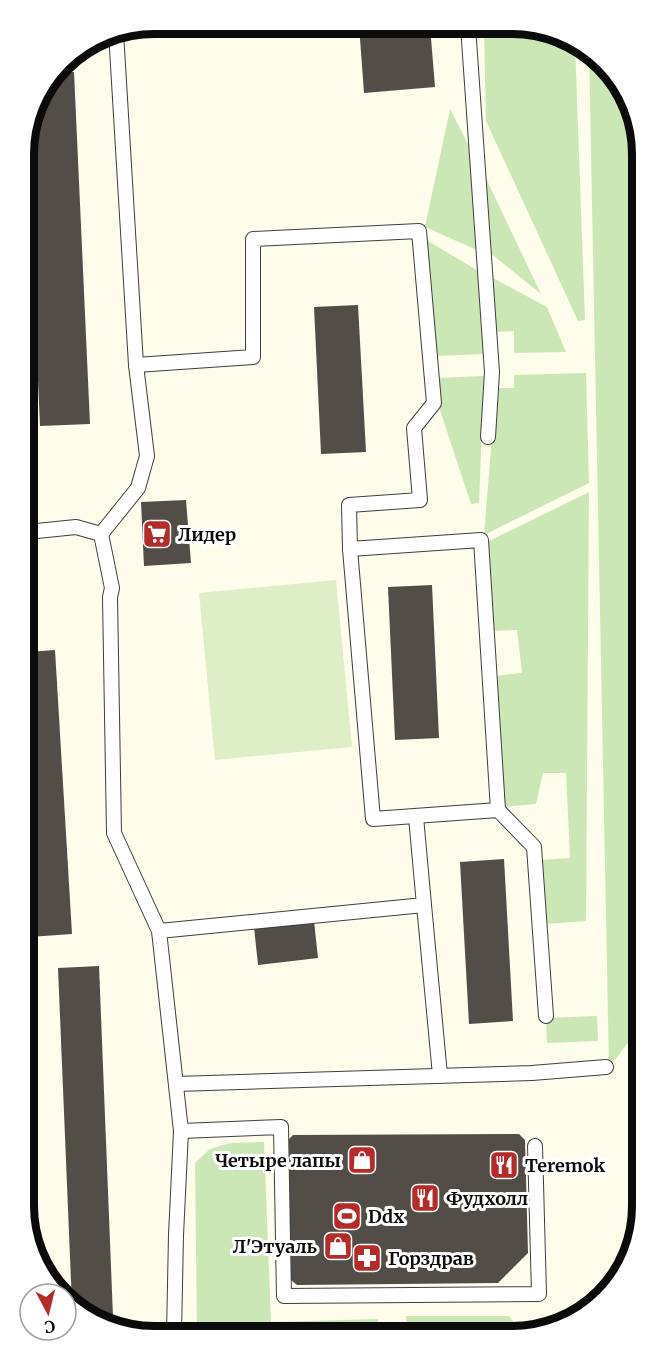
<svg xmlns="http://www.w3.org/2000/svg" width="667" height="1360" viewBox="0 0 667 1360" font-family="Merriweather,serif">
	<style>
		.green { fill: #cce7b6 }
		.pitch { fill: #deeec7 }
		.building { fill: #534d48 }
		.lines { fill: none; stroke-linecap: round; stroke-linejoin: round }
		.lane-casing { stroke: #3e3e3e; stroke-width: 16 }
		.lane { stroke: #fff; stroke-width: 14 }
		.labels { text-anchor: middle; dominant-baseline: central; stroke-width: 6; stroke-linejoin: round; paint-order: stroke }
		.poi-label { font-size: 18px; font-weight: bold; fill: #0b0b0b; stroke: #fff; text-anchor: start }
		.rim { fill: none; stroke: #0b0b0b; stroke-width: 8 }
	</style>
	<rect width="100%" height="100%" fill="#fefcea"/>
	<g class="green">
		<polygon points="484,26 538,26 575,45 585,320 578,321 486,121"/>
		<polygon points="589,51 599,57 636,113 642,1038 627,1044 609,1068"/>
		<polygon points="450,109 472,152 479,251 425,227"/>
		<polygon points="483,172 541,294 489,252"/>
		<polygon points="423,238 480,272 485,354 435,356"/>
		<polygon points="491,277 547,307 566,352 514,353 514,331 496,332"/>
		<polygon points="586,373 589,483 484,535 496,388 514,388 514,375"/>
		<polygon points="484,376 479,503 471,504 439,407 437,378"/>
		<polygon points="589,492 586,921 545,924 540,860 570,858 566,773 543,773 536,804 501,807 495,676 522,673 517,630 492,631 485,543"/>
		<polygon points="597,1016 598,1041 547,1043 546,1018"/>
		<polygon points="264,1142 271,1322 378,1319 379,1332 197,1334 195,1163 210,1149 230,1143"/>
		<polygon points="406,1316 509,1316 513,1321 513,1330 407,1331"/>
	</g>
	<polygon class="pitch" points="336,580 352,747 215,760 199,593"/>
	<g class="building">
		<polygon points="359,25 430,26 435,87 364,93"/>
		<polygon points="74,72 90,424 40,426 27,131 38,96 55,73"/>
		<polygon points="358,305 366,452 321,454 314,307"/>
		<polygon points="186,500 191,563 144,566 141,502"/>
		<polygon points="432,585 439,738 395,740 388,587"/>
		<polygon points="55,650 72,934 29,937 28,652"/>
		<polygon points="504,859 513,1021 469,1024 460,862"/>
		<polygon points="314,921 318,958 258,965 254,927"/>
		<polygon points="99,966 113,1317 99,1318 72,1305 58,968"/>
		<polygon points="519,1134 525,1140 528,1253 498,1283 297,1285 290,1279 289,1139 293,1135"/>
	</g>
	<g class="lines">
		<g class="lane-casing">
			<g id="lane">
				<polyline points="468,26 492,372 488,437"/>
				<polyline points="136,365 253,357 253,239 419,231 434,403 414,428 420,500 349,505 350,549 373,819 498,810 534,847 546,1016"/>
				<polyline points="27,532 76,527 101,534 112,588 110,597 114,833 159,931 181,1131"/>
				<polyline points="101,534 138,488 147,456 136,365 116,32"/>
				<polyline points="350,549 481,540 498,810"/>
				<polyline points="424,905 440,1075"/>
				<polyline points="159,931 424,905 416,817"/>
				<polyline points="176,1084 532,1073 606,1067"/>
				<polyline points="174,1334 176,1235 181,1131 281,1127 284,1296 539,1294 535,1146"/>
			</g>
		</g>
		<use href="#lane" class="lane"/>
	</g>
	<defs>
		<g id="supermarket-square" transform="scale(1.5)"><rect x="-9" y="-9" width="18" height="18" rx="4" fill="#b52b29" stroke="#fff"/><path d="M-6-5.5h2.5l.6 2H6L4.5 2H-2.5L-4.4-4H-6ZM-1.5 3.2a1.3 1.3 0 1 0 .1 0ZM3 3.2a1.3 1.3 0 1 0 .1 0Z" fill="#fff"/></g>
		<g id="shop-square" transform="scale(1.5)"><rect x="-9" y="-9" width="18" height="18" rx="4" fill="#b52b29" stroke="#fff"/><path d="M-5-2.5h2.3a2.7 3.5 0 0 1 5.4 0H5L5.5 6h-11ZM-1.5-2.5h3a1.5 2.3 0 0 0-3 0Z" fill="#fff"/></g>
		<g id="restaurant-square" transform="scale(1.5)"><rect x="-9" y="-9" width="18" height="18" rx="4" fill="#b52b29" stroke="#fff"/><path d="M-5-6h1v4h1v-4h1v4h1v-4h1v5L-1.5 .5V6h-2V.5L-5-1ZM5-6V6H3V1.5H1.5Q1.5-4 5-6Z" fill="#fff"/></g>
		<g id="stadium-square" transform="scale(1.5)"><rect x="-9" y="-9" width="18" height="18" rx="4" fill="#b52b29" stroke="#fff"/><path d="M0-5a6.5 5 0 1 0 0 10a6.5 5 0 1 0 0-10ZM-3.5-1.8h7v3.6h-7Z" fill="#fff"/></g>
		<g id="pharmacy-square" transform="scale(1.5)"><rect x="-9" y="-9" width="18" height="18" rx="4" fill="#b52b29" stroke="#fff"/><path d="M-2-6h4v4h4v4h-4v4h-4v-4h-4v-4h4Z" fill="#fff"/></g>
	</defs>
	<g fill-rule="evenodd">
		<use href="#supermarket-square" x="157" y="534"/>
		<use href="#shop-square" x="362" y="1160"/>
		<use href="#restaurant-square" x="504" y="1165"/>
		<use href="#restaurant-square" x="425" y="1198"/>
		<use href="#stadium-square" x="347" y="1216"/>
		<use href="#shop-square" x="338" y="1246"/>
		<use href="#pharmacy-square" x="367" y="1258"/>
	</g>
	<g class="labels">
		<g class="poi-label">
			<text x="178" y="534">Лидер</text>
			<text x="341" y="1160" text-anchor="end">Четыре лапы</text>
			<text x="525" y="1165">Teremok</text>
			<text x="446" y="1198">Фудхолл</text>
			<text x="368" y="1216">Ddx</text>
			<text x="317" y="1246" text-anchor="end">Л'Этуаль</text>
			<text x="388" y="1258">Горздрав</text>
		</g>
	</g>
	<path d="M0 0H667V1360H0ZM154 34H512A120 120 0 0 1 632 154V1206A120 120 0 0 1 512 1326H154A120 120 0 0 1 34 1206V154A120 120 0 0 1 154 34Z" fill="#fff" fill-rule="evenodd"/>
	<path class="rim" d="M154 34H512A120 120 0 0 1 632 154V1206A120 120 0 0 1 512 1326H154A120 120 0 0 1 34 1206V154A120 120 0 0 1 154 34Z"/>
	<g transform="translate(48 1312) rotate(173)"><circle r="28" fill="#ffffff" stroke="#9d9d9d" stroke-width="1.5"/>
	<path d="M0-4.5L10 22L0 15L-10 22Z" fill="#b52b29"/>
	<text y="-9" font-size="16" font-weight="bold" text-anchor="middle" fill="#0b0b0b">С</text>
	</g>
</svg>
